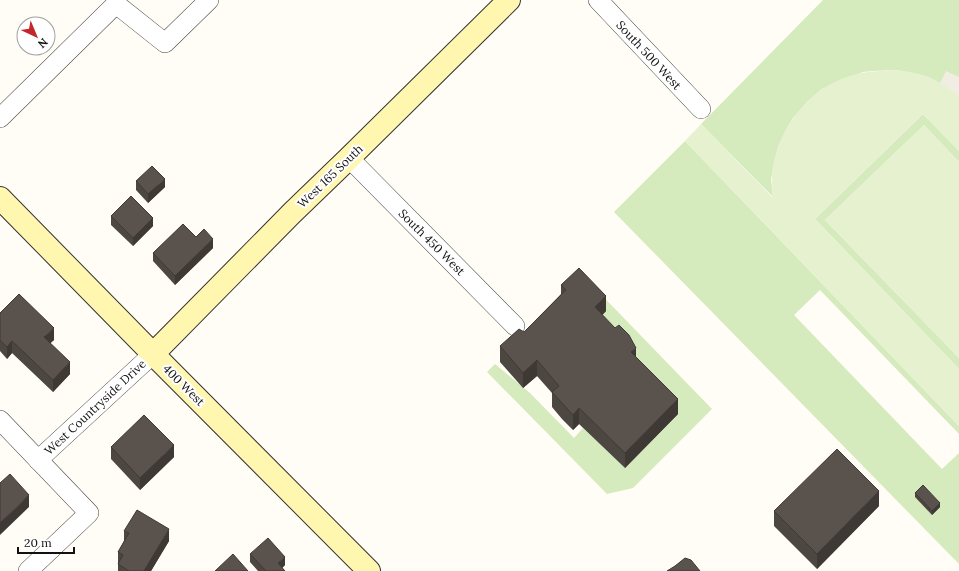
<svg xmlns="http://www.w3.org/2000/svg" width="959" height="571" viewBox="0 0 959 571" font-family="Lora,serif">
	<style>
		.green { fill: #d5ebbd }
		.pitch { fill: #e6f2cf }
		.plaza { fill: #f1ede2 }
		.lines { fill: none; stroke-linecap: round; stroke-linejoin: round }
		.street-casing { stroke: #444; stroke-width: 20 }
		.secondary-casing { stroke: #333; stroke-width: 24 }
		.street { stroke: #fff; stroke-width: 19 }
		.secondary { stroke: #fff6b0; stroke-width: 22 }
		.wall { fill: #4d4742 }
		.shaded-wall { fill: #3f3936 }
		.building { fill: #5a524d; stroke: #3f3936 }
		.labels { text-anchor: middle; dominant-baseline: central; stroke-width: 4; stroke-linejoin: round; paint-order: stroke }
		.street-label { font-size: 12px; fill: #111; stroke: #fff }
	</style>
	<rect width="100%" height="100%" fill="#fffdf5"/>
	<g class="green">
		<polygon points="823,0 959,0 959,96 947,87 928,77 917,74 896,70 873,71 863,72 822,89 808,101 793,118 787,128 778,147 771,179 773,197 701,124"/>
		<polygon points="923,114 959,151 959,162 924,125 825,220 959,358 959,369 815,219"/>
		<polygon points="685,141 959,426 959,434 820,290 794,315 942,469 959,453 959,564 614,212"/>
		<polygon points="587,280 712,409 633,488 607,494 487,372 495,364 530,393 574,438 583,428 625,468 678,414 595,323"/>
	</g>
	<g class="pitch">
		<path d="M896,70C923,73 938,79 959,96V151L923,114L815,219L959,369V426L685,141L701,124L772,197C773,187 771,177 773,166C781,125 811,86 853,75C867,71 881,71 896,70Z"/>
		<polygon points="924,125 959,162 959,358 825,220"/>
	</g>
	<polygon class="plaza" points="946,71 959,77 959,96 947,87 940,83"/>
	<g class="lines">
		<g class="street-casing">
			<g id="street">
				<polyline points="598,0 701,109"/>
				<polyline points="116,4 165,43 209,0"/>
				<polyline points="0,118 116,4"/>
				<polyline points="349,158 515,326"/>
				<polyline points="0,420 89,513 28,571"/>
				<polyline points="38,460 153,354"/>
			</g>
		</g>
		<g class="secondary-casing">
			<g id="secondary">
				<polyline points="0,198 153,354 369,571"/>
				<polyline points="153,354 292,213 349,158 509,0"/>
			</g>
		</g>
		<use href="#street" class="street"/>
		<use href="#secondary" class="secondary"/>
	</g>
	<g class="wall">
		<polygon points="136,181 165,187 148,203 136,190"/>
		<polygon points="111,216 153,226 133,246 111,225"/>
		<polygon points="196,237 213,248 175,285 153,261 153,253"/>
		<polygon points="561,285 606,311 602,315 636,357 678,414 625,468 579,424 573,430 562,419 552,407 552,393 537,376 523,388 500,362 500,346 524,332 561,294"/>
		<polygon points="0,313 54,340 50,343 70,374 53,392 12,353 7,359 0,351"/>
		<polygon points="111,447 174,457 140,490 111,459"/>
		<polygon points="915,493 940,507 932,515 915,497"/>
		<polygon points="879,506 817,569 774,526 774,511"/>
		<polygon points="124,531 169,541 151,571 118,571 118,552 124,541"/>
		<polygon points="250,554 285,565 282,568 285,571 258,571 250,562"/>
	</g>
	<g class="shaded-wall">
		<polygon points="165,179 165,187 148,203 148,194"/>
		<polygon points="153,218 153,226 133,246 133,238"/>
		<polygon points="213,239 213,248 175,285 175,276"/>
		<polygon points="606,296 606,311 595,323 595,307"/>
		<polygon points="54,328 54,340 44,349 44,337"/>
		<polygon points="12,341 12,353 7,359 7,347"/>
		<polygon points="636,348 636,363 631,352"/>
		<polygon points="537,360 537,376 523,388 523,373"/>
		<polygon points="70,362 70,374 53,392 53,380"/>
		<polygon points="678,399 678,414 625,468 625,453"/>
		<polygon points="579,408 579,424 573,430 573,415"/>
		<polygon points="174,445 174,457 140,490 140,478"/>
		<polygon points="879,491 879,506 817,569 817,554"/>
		<polygon points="29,495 29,507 0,535 0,523"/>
		<polygon points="940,503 940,507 932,515 932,511"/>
		<polygon points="169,529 169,541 151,571 144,571"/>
		<polygon points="285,557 285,565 279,571 278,563"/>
	</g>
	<g class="building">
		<polygon points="152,166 165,179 148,194 136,181"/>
		<polygon points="131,196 153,218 133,238 111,216"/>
		<polygon points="183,224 196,237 204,229 213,239 175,276 153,253"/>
		<polygon points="579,268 606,296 595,307 615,328 619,325 629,335 636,348 631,352 678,399 625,453 579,408 573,415 562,403 552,392 559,386 537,360 523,373 500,346 519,329 524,332 566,290 561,285"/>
		<polygon points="19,294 54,328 44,337 70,362 53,380 12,341 7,347 0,340 0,313"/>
		<polygon points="144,415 174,445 140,478 111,447"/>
		<polygon points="837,449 879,491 817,554 774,511"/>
		<polygon points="10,474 29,495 0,523 0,483"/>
		<polygon points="923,485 940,503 932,511 915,493"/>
		<polygon points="137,510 169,529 144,571 129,571 118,564 123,555 118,552 129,533 124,531"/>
		<polygon points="268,538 285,557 278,563 285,571 266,571 250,554"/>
		<polygon points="233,554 248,571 215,571"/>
		<polygon points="685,558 691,560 700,571 667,571 675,566"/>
	</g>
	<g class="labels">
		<g class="street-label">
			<text transform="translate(649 55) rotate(47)">South 500 West</text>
			<text transform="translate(330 176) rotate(-44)">West 165 South</text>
			<text transform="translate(432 242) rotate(45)">South 450 West</text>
			<text transform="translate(184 385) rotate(45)">400 West</text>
			<text transform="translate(95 407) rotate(-43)">West Countryside Drive</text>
		</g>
	</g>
	<g transform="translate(36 36) rotate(136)"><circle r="19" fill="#ffffff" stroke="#a0a0a0"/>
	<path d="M0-3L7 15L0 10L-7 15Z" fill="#c4262e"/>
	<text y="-6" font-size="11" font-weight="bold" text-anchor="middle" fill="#111111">N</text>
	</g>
	<path d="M18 547v6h56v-6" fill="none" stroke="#111111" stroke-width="2"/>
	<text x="24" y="547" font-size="12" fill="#111111" stroke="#ffffff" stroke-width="3" paint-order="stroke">20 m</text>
</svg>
